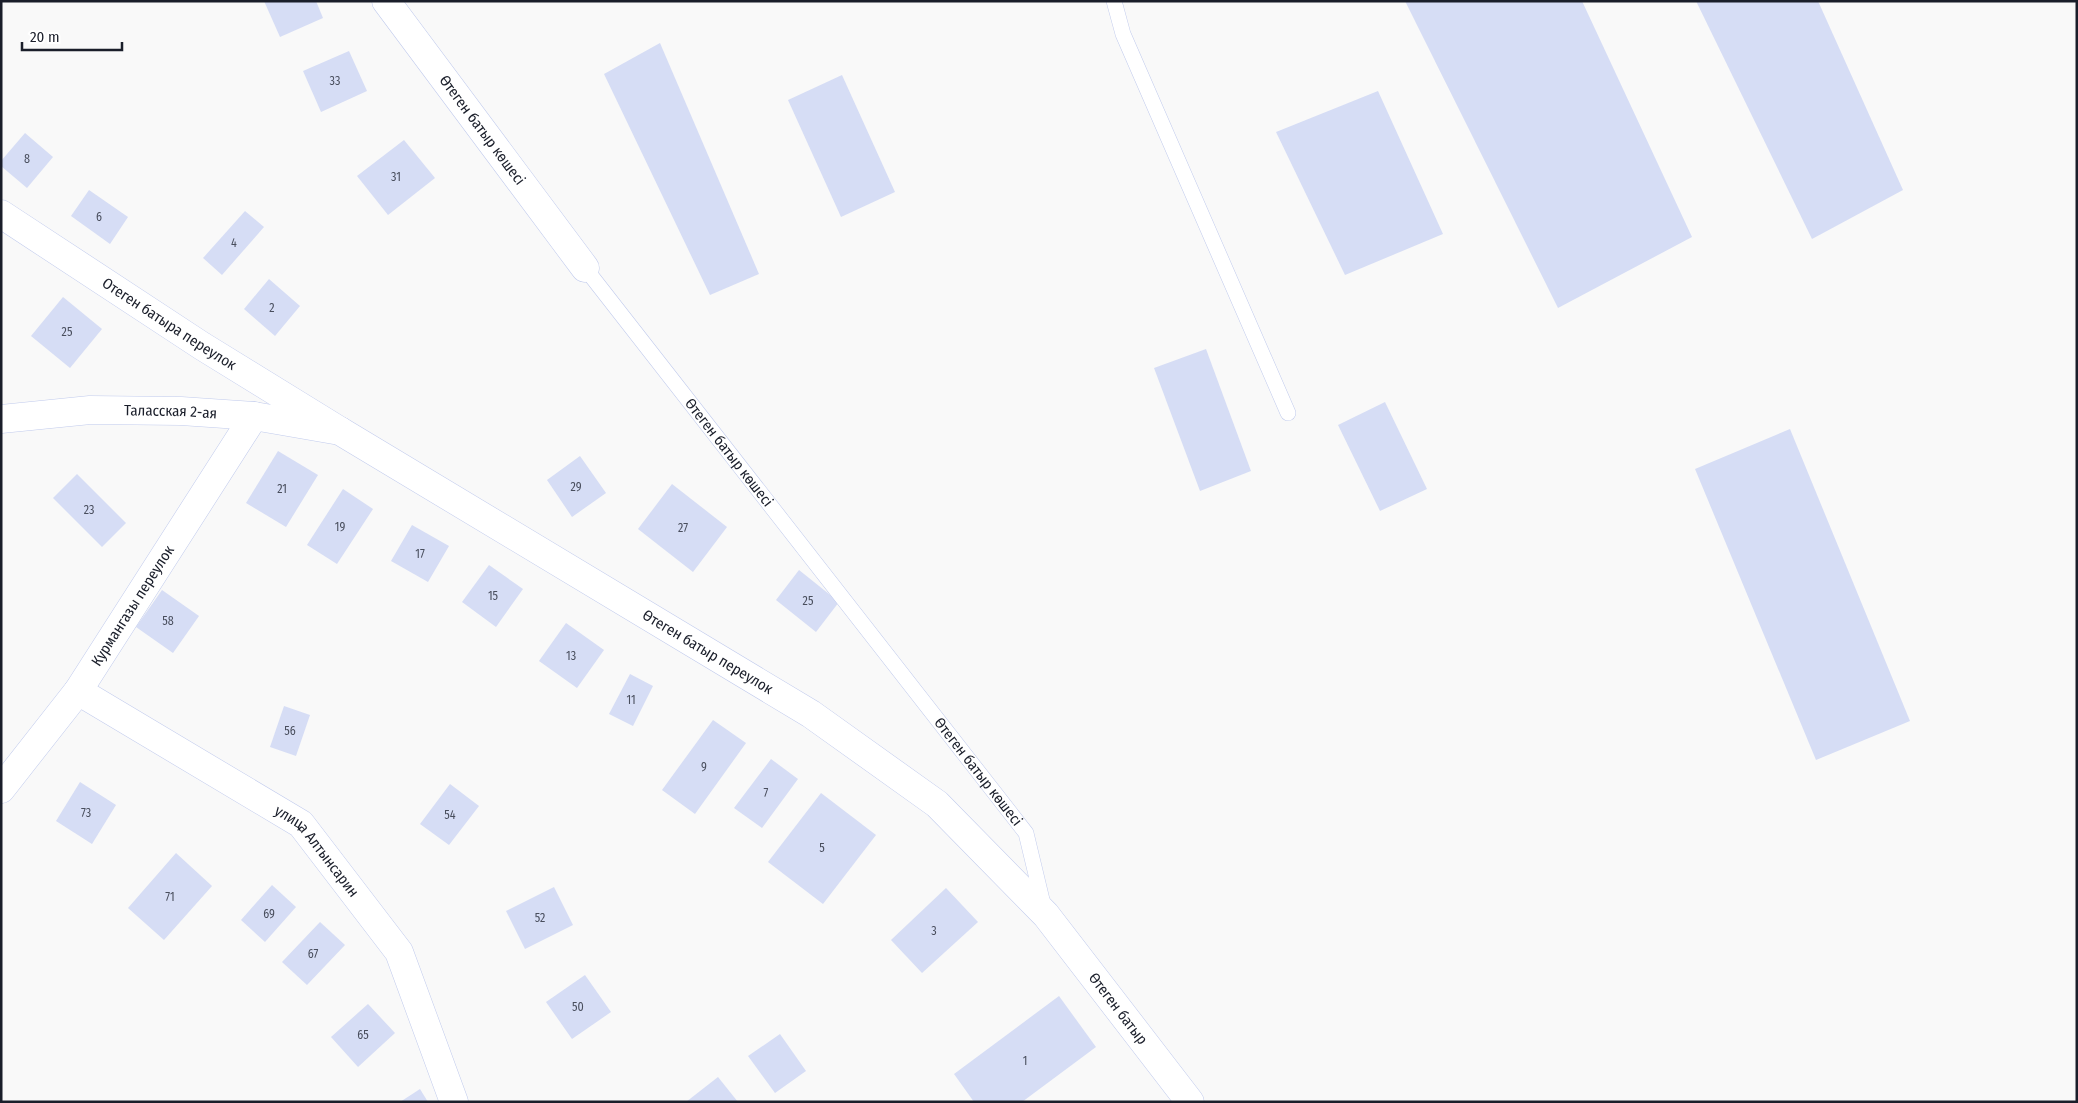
<svg xmlns="http://www.w3.org/2000/svg" width="2078" height="1103" viewBox="0 0 2078 1103" font-family="'Fira Sans Condensed',sans-serif">
	<style>
		.building { fill: #d6ddf5 }
		.lines { fill: none; stroke-linecap: round; stroke-linejoin: round }
		.service-casing { stroke: #c1cbed; stroke-width: 16 }
		.minor-casing { stroke: #c1cbed; stroke-width: 29 }
		.tertiary-casing { stroke: #c1cbed; stroke-width: 29 }
		.service { stroke: #fff; stroke-width: 15 }
		.minor { stroke: #fff; stroke-width: 28 }
		.tertiary { stroke: #fff; stroke-width: 28 }
		.labels { text-anchor: middle; dominant-baseline: central; stroke-width: 4.5; stroke-linejoin: round; paint-order: stroke }
		.number-label { font-size: 12px; fill: #494e5d }
		.street-label { font-size: 15px; fill: #1a1e2a; stroke: #fff }
	</style>
	<rect width="100%" height="100%" fill="#f9f9f9"/>
	<g class="building">
		<polygon points="264,1 316,1 323,18 280,37"/>
		<polygon points="1405,1 1582,1 1692,237 1558,308"/>
		<polygon points="1696,1 1818,1 1903,190 1812,239"/>
		<polygon points="660,43 759,274 710,295 604,74"/>
		<polygon points="349,51 367,91 321,112 303,71"/>
		<polygon points="842,75 895,192 841,217 788,100"/>
		<polygon points="1378,91 1443,234 1345,275 1276,132"/>
		<polygon points="25,133 53,157 27,188 1,166 1,161"/>
		<polygon points="404,140 435,178 388,215 357,176"/>
		<polygon points="89,190 128,217 110,244 71,216"/>
		<polygon points="245,211 264,227 222,275 203,258"/>
		<polygon points="269,279 300,306 275,336 244,309"/>
		<polygon points="63,297 102,329 70,368 31,336"/>
		<polygon points="1206,349 1251,471 1200,491 1154,368"/>
		<polygon points="1385,402 1427,489 1380,511 1338,425"/>
		<polygon points="1790,429 1910,721 1816,760 1695,469"/>
		<polygon points="278,451 318,475 286,527 246,503"/>
		<polygon points="580,456 606,493 572,517 547,480"/>
		<polygon points="77,474 126,523 102,547 53,498"/>
		<polygon points="672,484 727,527 693,572 638,529"/>
		<polygon points="343,489 373,509 337,564 307,545"/>
		<polygon points="412,525 449,546 428,582 391,561"/>
		<polygon points="489,565 523,589 496,627 462,602"/>
		<polygon points="799,570 839,602 816,632 776,600"/>
		<polygon points="162,590 199,616 173,653 136,627"/>
		<polygon points="566,623 604,650 577,688 539,661"/>
		<polygon points="630,674 653,686 633,726 609,714"/>
		<polygon points="284,706 310,715 296,756 270,747"/>
		<polygon points="713,720 746,743 695,814 662,790"/>
		<polygon points="771,759 798,779 762,828 734,808"/>
		<polygon points="80,782 116,805 92,844 56,821"/>
		<polygon points="450,784 479,806 449,845 420,824"/>
		<polygon points="821,793 876,835 823,904 768,862"/>
		<polygon points="176,853 212,886 164,940 128,908"/>
		<polygon points="272,885 296,907 265,942 241,920"/>
		<polygon points="554,887 573,925 525,949 506,911"/>
		<polygon points="946,888 978,922 922,973 891,940"/>
		<polygon points="320,922 345,945 307,985 282,962"/>
		<polygon points="585,975 611,1012 572,1039 546,1002"/>
		<polygon points="1059,996 1096,1047 1022,1102 974,1102 954,1074"/>
		<polygon points="368,1004 395,1033 358,1067 331,1037"/>
		<polygon points="780,1034 806,1071 775,1093 748,1056"/>
		<polygon points="718,1077 738,1102 686,1102"/>
		<polygon points="420,1089 428,1102 400,1102"/>
	</g>
	<g class="lines">
		<g class="service-casing">
			<g id="service">
				<polyline points="1114,1 1123,34 1288,413"/>
				<path id="s1" d="M585,268L1026,833L1044,908"/>
			</g>
		</g>
		<g class="minor-casing">
			<g id="minor">
				<path id="s2" d="M386,1L585,268"/>
				<path id="s3" d="M1,214L202,346L340,431"/>
				<path id="s4" d="M78,691L301,824L399,952L454,1102"/>
				<path id="s5" d="M1,789L78,691L254,416"/>
			</g>
		</g>
		<g class="tertiary-casing">
			<g id="tertiary">
				<path id="s6" d="M1,419L90,410L181,411L254,416L340,431L811,714L937,804L1046,915L1190,1102"/>
			</g>
		</g>
		<use href="#service" class="service"/>
		<use href="#minor" class="minor"/>
		<use href="#tertiary" class="tertiary"/>
	</g>
	<g class="labels">
		<g class="number-label">
			<text x="335" y="81">33</text>
			<text x="27" y="159">8</text>
			<text x="396" y="177">31</text>
			<text x="99" y="217">6</text>
			<text x="234" y="243">4</text>
			<text x="272" y="308">2</text>
			<text x="67" y="332">25</text>
			<text x="576" y="487">29</text>
			<text x="282" y="489">21</text>
			<text x="89" y="510">23</text>
			<text x="340" y="527">19</text>
			<text x="683" y="528">27</text>
			<text x="420" y="554">17</text>
			<text x="493" y="596">15</text>
			<text x="808" y="601">25</text>
			<text x="168" y="621">58</text>
			<text x="571" y="656">13</text>
			<text x="631" y="700">11</text>
			<text x="290" y="731">56</text>
			<text x="704" y="767">9</text>
			<text x="766" y="793">7</text>
			<text x="86" y="813">73</text>
			<text x="450" y="815">54</text>
			<text x="822" y="848">5</text>
			<text x="170" y="897">71</text>
			<text x="269" y="914">69</text>
			<text x="540" y="918">52</text>
			<text x="934" y="931">3</text>
			<text x="313" y="954">67</text>
			<text x="578" y="1007">50</text>
			<text x="363" y="1035">65</text>
			<text x="1025" y="1061">1</text>
		</g>
		<g class="street-label">
			<text stroke="none"><textPath href="#s2" startOffset="161">Өтеген батыр көшесі</textPath></text>
			<text stroke="none"><textPath href="#s3" startOffset="201">Отеген батыра переулок</textPath></text>
			<text stroke="none"><textPath href="#s6" startOffset="170">Таласская 2-ая</textPath></text>
			<text stroke="none"><textPath href="#s1" startOffset="234">Өтеген батыр көшесі</textPath></text>
			<text stroke="none"><textPath href="#s5" startOffset="226">Курмангазы переулок</textPath></text>
			<text stroke="none"><textPath href="#s6" startOffset="770">Өтеген батыр переулок</textPath></text>
			<text stroke="none"><textPath href="#s1" startOffset="639">Өтеген батыр көшесі</textPath></text>
			<text stroke="none"><textPath href="#s4" startOffset="290">улица Алтынсарин</textPath></text>
			<text stroke="none"><textPath href="#s6" startOffset="1319">Өтеген батыр</textPath></text>
		</g>
	</g>
	<rect width="2078" height="1103" fill="none" stroke="#1a1e2a" stroke-width="5"/>
	<path d="M22 42v8h100v-8" fill="none" stroke="#1a1e2a" stroke-width="2.5"/>
	<text x="30" y="42" font-size="15" fill="#1a1e2a" stroke="#ffffff" stroke-width="4" paint-order="stroke">20 m</text>
</svg>
